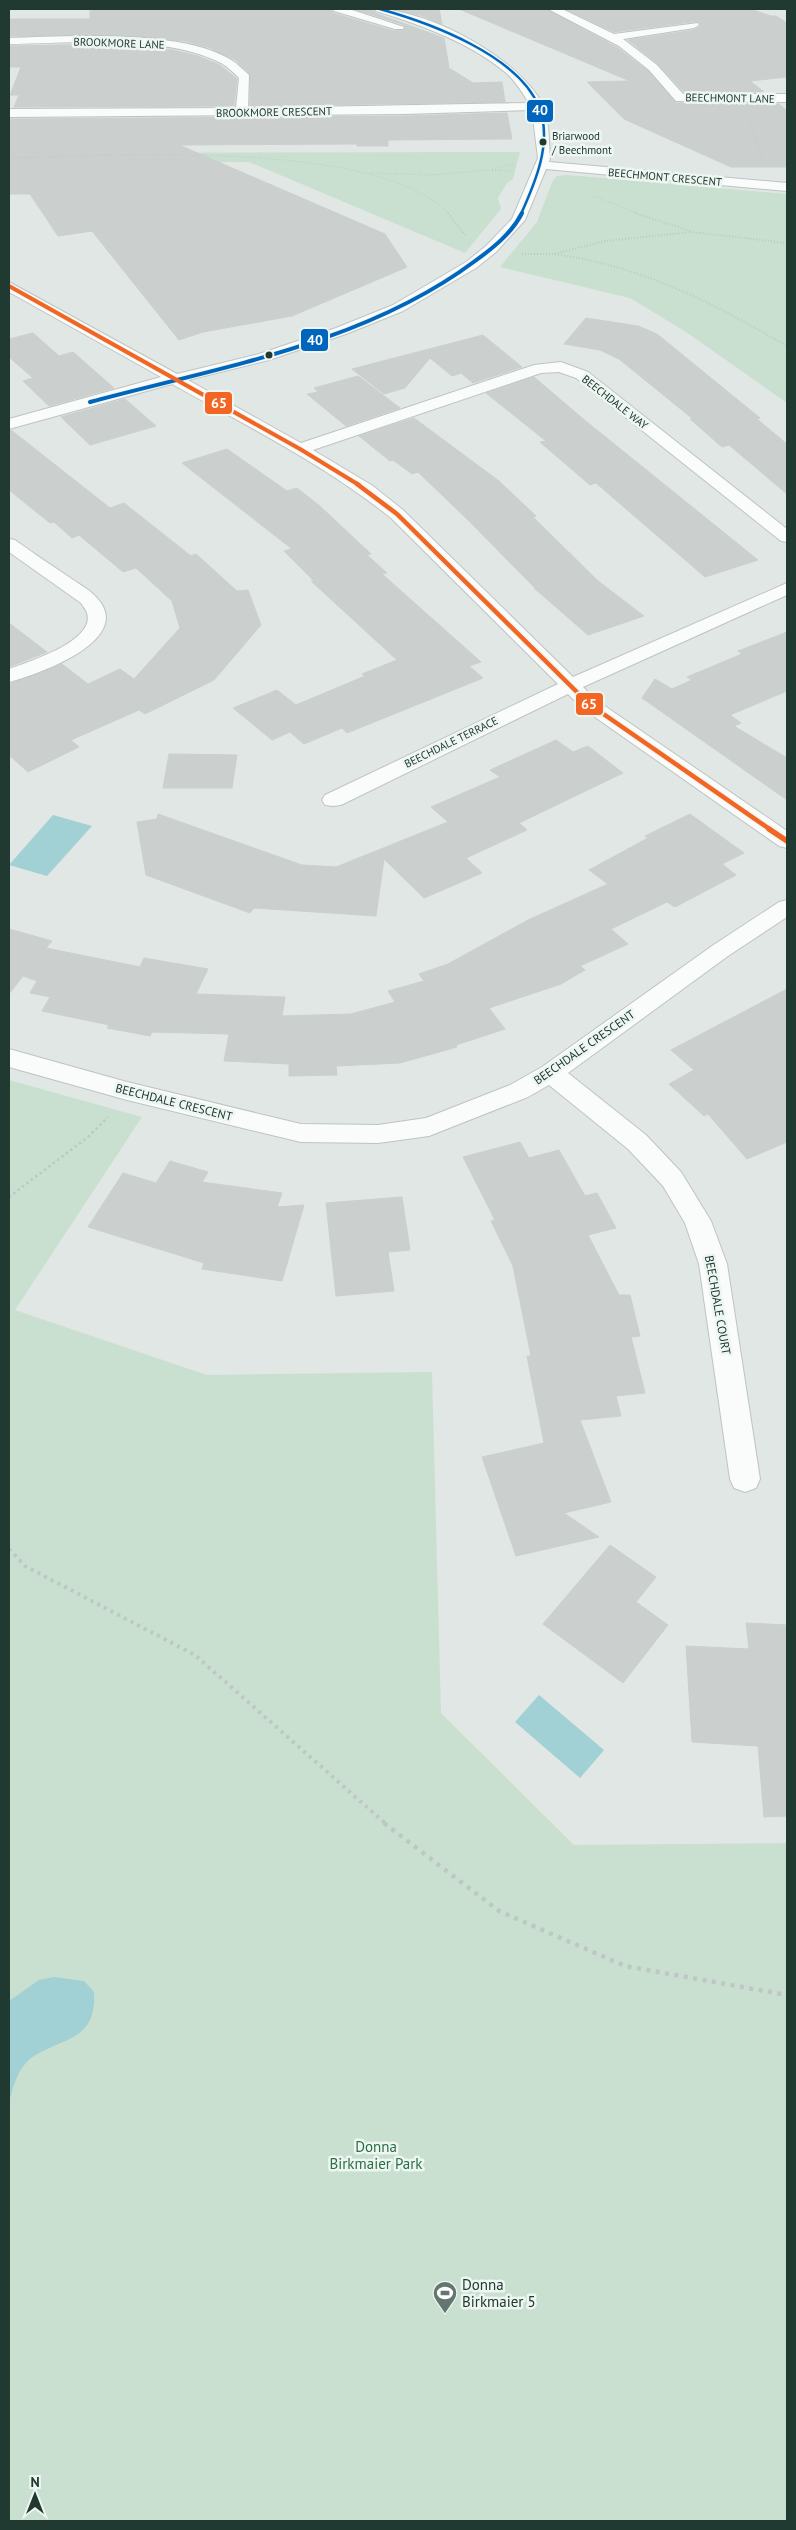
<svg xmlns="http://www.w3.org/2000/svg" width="796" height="2530" viewBox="0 0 796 2530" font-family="'PT Sans',sans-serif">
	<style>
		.green { fill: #c9e0d0 }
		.water { fill: #a1d0d5 }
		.building { fill: #cbd0ce; stroke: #cad0cd }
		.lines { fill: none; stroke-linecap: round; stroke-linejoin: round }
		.minor-casing { stroke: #bec4c1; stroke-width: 2 }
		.path-far4 { stroke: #bec7c5; stroke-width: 1; stroke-dasharray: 1 2; stroke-linecap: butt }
		.path-far3 { stroke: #bec7c5; stroke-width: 2; stroke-dasharray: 1 2; stroke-linecap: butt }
		.path-far2 { stroke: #bec7c5; stroke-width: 2.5; stroke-dasharray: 2.5 3; stroke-linecap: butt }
		.path-far1 { stroke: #bec7c5; stroke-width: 4; stroke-dasharray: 3 4.5; stroke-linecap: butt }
		.path { stroke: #bec7c5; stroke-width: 4.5; stroke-dasharray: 4 5.5; stroke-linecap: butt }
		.minor { fill: #fafbfb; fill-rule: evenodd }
		.bus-1-far1-casing { stroke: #eef6f2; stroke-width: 4.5 }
		.bus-1-casing { stroke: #eef6f2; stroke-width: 5.5 }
		.bus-2-far2-casing { stroke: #eef6f2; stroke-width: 5.5 }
		.bus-2-far1-casing { stroke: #eef6f2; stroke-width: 7 }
		.bus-2-casing { stroke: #eef6f2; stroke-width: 9 }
		.bus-1-far1 { stroke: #0065bd; stroke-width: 2.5 }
		.bus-1 { stroke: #0065bd; stroke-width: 4 }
		.bus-2-far2 { stroke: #f26522; stroke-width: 4 }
		.bus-2-far1 { stroke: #f26522; stroke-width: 4.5 }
		.bus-2 { stroke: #f26522; stroke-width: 5.5 }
		.bus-dot { fill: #203931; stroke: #eef6f2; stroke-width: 2 }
		.labels { text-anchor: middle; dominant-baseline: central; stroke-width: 5; stroke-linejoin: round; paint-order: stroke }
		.far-street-label { font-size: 11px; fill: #203931; stroke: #eef6f2 }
		.bus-label { font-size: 11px; fill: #203931; stroke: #eef6f2; text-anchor: start }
		.street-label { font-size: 12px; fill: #203931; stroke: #eef6f2 }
		.near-park-label { font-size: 15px; fill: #2a6f43; stroke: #eef6f2 }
		.near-poi-label { font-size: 15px; fill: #203931; stroke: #eef6f2; text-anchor: start }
		.line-badge { stroke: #eef6f2; stroke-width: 2 }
		.badge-label { font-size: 14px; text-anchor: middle; font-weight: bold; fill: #fff }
	</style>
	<rect width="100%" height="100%" fill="#e1e7e4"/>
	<g class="green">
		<polygon points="520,152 513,179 507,183 498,198 501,209 465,253 249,162 9,163 9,153"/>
		<polygon points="568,175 787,194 787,403 686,332 630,298 500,267 537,222 552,182 557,176"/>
		<polygon points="9,1080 142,1117 15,1310 207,1375 432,1372 441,1713 574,1845 787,1843 787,2521 9,2521"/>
	</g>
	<g class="water">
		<polygon points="53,815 92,826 47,876 9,865"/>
		<polygon points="539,1695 604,1750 580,1778 515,1722"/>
		<path d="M54,1977L84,1981L94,1992C97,2042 62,2037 31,2058C18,2068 13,2087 9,2102V2001L39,1980Z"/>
	</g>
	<g class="building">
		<polygon points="90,9 331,9 333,13 394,31 405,30 405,25 354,9 373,9 375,13 444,38 449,68 473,83 502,82 505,102 250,106 250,74 235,60 211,48 185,41 124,35 9,36 9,19 90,19"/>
		<polygon points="391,9 439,9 442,24 420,15"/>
		<polygon points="459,9 546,9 618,48 648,71 676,103 779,104 787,111 787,167 731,167 624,119 587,82 630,81"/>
		<polygon points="566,9 750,9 771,16 776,16 787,23 787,77 750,81 764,92 684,92 658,64 628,40 694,30 701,26 699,21 614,32"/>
		<polygon points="118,44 173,50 198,56 220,65 237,79 234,106 14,107 19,95 10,95 21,67 9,67 9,46"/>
		<polygon points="507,113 512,139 388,140 388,146 357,146 357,144 179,145 385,234 407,267 292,316 203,332 179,340 92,231 58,236 30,194 9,194 10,119 404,116"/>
		<polygon points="586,318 638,326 657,334 760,418 757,419 787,444 787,494 729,445 722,447 690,419 693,419 619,359 600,350 564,344"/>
		<polygon points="33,333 59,356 73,352 114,388 49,406 23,381 33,378 9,357 9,339"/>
		<polygon points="483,335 522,367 473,383 461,373 452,376 430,358 405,388 384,394 352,369"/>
		<polygon points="358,376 400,408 346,426 307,394 318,392 314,388"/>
		<polygon points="534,377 582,418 758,560 705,577 596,483 590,485 540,442 546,441 486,393"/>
		<polygon points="125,399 156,426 90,445 61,417"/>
		<polygon points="414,418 499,481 536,516 533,517 598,581 644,616 588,635 534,588 535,588 468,520 418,472 412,474 393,460 390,461 359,436"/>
		<polygon points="11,430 110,508 124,503 191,556 196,554 237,591 248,590 261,625 214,680 145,714 139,710 71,740 79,747 28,772 9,755 9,684 62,664 88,684 120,669 134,679 180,628 172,601 136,568 123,572 79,535 72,538 54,522 50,523 9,490 9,431"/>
		<polygon points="227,449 287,491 297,488 321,507 371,554 367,555 387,573 382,574 481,662 469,666 483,678 347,733 342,728 304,744 290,732 272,740 233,708 277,690 296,705 365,676 362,674 397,660 311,581 314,581 284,551 292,549 182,463"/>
		<polygon points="9,623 47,652 9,667"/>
		<polygon points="787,632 787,691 730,715 741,723 734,726 787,758 787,800 642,698 655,679 672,689 692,680 687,677 742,654 738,651"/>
		<polygon points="556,740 573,752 588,746 623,773 519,823 527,830 466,858 482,873 424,898 384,859 376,916 254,908 250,913 146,875 137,822 157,819 158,814 302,865 336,867 448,822 431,807 500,777 490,770"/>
		<polygon points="169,754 237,755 232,788 163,788"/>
		<polygon points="690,814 744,853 722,864 736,875 675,907 667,902 611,929 628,944 580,966 585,970 561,984 489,1008 505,1029 456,1045 457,1047 400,1063 336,1066 337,1075 289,1076 289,1064 224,1061 229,1034 152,1032 150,1036 107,1028 109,1025 42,1011 50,997 30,993 37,981 23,976 9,994 9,929 52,941 46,948 140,967 144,958 208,969 196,994 285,997 282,1016 351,1014 395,1002 388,991 424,981 419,974 448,964 528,920 608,884 589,870 648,838 645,836"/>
		<polygon points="787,989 787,1142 747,1159 708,1114 704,1116 669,1084 694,1070 671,1050"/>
		<polygon points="520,1142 529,1158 559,1150 585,1196 597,1193 616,1228 588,1235 619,1295 630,1295 640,1336 631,1337 645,1393 616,1396 621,1416 580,1420 611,1502 564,1513 599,1537 516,1556 482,1457 544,1443 527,1356 531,1356 513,1266 491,1221 495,1220 463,1157"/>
		<polygon points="170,1161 208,1172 202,1182 282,1193 277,1207 304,1205 282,1281 202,1269 204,1263 88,1227 123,1173 156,1183"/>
		<polygon points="402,1197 410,1250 388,1252 394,1291 336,1296 326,1203"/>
		<polygon points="610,1545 656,1577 636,1602 668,1625 623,1683 543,1624"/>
		<polygon points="746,1623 787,1625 787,1816 764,1817 758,1746 692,1742 686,1646 749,1649"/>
	</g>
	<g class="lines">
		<g class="minor-casing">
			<g id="minor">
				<polygon points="333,9 349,9 404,27 403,29 395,29 334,11"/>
				<path d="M375,9C427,9 518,57 543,105C549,116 549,145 550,158L549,162L787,183V191L546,169L525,220L496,252L476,268L403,311L346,334L269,360L188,380L301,443L534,365L561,362L588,372L787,529V542L781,541L576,378L559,372L541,373L313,450L373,486L403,510L573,677L787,583V595L583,687L596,700L787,831V848L779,846L582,708L568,694L341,805L333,806L325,805L322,800L325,795L558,684L391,518C324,464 247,426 172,384L9,429V419L161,377L9,292V282L177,374L259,354L336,328L393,305L466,262L486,246L512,219L538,158L532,110L404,114L9,117V109L236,108L239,78C234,73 228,67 221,63C165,34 72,43 9,44V38C65,36 184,29 231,60C238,64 243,70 249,75L248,108L529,103C522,93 515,80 505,72C469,42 421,25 376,11Z"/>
				<polygon points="548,9 562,9 614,34 698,23 699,25 694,28 623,39 657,65 683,94 787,94 787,102 676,101 649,70 619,46"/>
				<path d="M9,539L15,540C33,553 51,565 69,577C77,583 87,588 94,595C140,638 40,674 9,682V669C28,662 96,641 87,613C86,610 83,606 81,603L9,552Z"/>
				<polygon points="787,900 787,917 728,956 568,1073 646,1135 681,1172 711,1221 727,1264 760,1479 756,1488 745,1492 734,1488 730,1479 699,1264 685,1223 663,1186 628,1149 549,1085 528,1097 429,1136 378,1143 301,1142 127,1100 9,1067 9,1049 127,1082 301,1124 378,1125 426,1118 510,1085 542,1067 712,946 779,902"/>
			</g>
		</g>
		<g class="path-far4">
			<polyline points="750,123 763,160"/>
			<path d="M9,158C110,156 378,138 449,214"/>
			<polyline points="492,169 513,164"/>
			<polyline points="486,170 511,171"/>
			<polyline points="370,173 432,175 486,170"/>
			<polyline points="594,196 639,214"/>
		</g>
		<g class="path-far3">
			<polyline points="448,213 465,235"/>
			<polyline points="635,213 690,231"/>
			<path d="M787,243L693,232L605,241L554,254C642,266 711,302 787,346"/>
			<polyline points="522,254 554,254"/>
		</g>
		<polyline class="path-far2" points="9,1197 88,1137 108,1117"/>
		<polyline class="path-far1" points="9,1549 25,1566 195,1655 386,1824"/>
		<polyline class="path" points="384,1823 499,1911 625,1966 787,1995"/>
		<use href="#minor" class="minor"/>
		<g class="bus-1-far1-casing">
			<path id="bus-1-far1" d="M380,9C430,23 518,55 539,107C553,142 535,183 521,214"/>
		</g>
		<g class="bus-1-casing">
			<path id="bus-1" d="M90,402C220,367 364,344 475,261C493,248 512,233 522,213"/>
		</g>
		<g class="bus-2-far2-casing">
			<polyline id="bus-2-far2" points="9,286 300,449 359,485"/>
		</g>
		<g class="bus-2-far1-casing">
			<polyline id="bus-2-far1" points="357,484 397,514 589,704 771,830"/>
		</g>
		<g class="bus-2-casing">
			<polyline id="bus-2" points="769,829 787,841"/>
		</g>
		<use href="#bus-1-far1" class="bus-1-far1"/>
		<use href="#bus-1" class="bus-1"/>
		<use href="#bus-2-far2" class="bus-2-far2"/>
		<use href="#bus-2-far1" class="bus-2-far1"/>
		<use href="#bus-2" class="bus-2"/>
	</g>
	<defs>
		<g id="stadium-pin" transform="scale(1.25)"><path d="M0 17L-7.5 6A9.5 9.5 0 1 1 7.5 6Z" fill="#647670" stroke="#eef6f2"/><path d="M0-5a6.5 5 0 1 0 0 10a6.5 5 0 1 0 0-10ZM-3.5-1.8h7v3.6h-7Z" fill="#fff"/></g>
	</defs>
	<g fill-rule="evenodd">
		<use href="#stadium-pin" x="445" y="2293"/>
	</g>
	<g class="bus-dot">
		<circle cx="543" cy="142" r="4.5"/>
		<circle cx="269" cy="355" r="4.5"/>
	</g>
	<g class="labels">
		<g class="far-street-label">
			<text transform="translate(119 43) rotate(2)">BROOKMORE LANE</text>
			<text transform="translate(730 98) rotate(1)">BEECHMONT LANE</text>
			<text transform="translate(274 112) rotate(-1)">BROOKMORE CRESCENT</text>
			<text transform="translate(665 177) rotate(5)">BEECHMONT CRESCENT</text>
			<text transform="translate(615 402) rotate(38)">BEECHDALE WAY</text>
			<text transform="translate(451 742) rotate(-26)">BEECHDALE TERRACE</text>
		</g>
		<g class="bus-label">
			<text x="552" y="136">Briarwood<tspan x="552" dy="14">/ Beechmont</tspan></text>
		</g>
		<g class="street-label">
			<text transform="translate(584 1047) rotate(-35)">BEECHDALE CRESCENT</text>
			<text transform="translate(174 1102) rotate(14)">BEECHDALE CRESCENT</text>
			<text transform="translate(718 1305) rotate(80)">BEECHDALE COURT</text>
		</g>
		<g class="near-park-label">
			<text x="376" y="2146">Donna<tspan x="376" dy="17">Birkmaier Park</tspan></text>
		</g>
		<g class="near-poi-label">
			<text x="462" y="2284">Donna<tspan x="462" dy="17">Birkmaier 5</tspan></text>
		</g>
	</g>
	<g class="line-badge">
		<rect x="526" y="99" width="28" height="24" rx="5" fill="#0065bd"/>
		<rect x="300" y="328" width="29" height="24" rx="5" fill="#0065bd"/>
		<rect x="204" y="391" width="29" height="24" rx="5" fill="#f26522"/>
		<rect x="575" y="692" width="29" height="24" rx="5" fill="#f26522"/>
	</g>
	<g class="badge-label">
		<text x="540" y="115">40</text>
		<text x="315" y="345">40</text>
		<text x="219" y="408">65</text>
		<text x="589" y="709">65</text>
	</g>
	<rect width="796" height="2530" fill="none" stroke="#203931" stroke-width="20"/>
	<g transform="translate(35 2495)" stroke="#eef6f2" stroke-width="4" paint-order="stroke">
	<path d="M0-4L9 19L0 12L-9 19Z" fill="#203931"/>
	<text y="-8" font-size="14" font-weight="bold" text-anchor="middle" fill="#203931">N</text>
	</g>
</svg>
